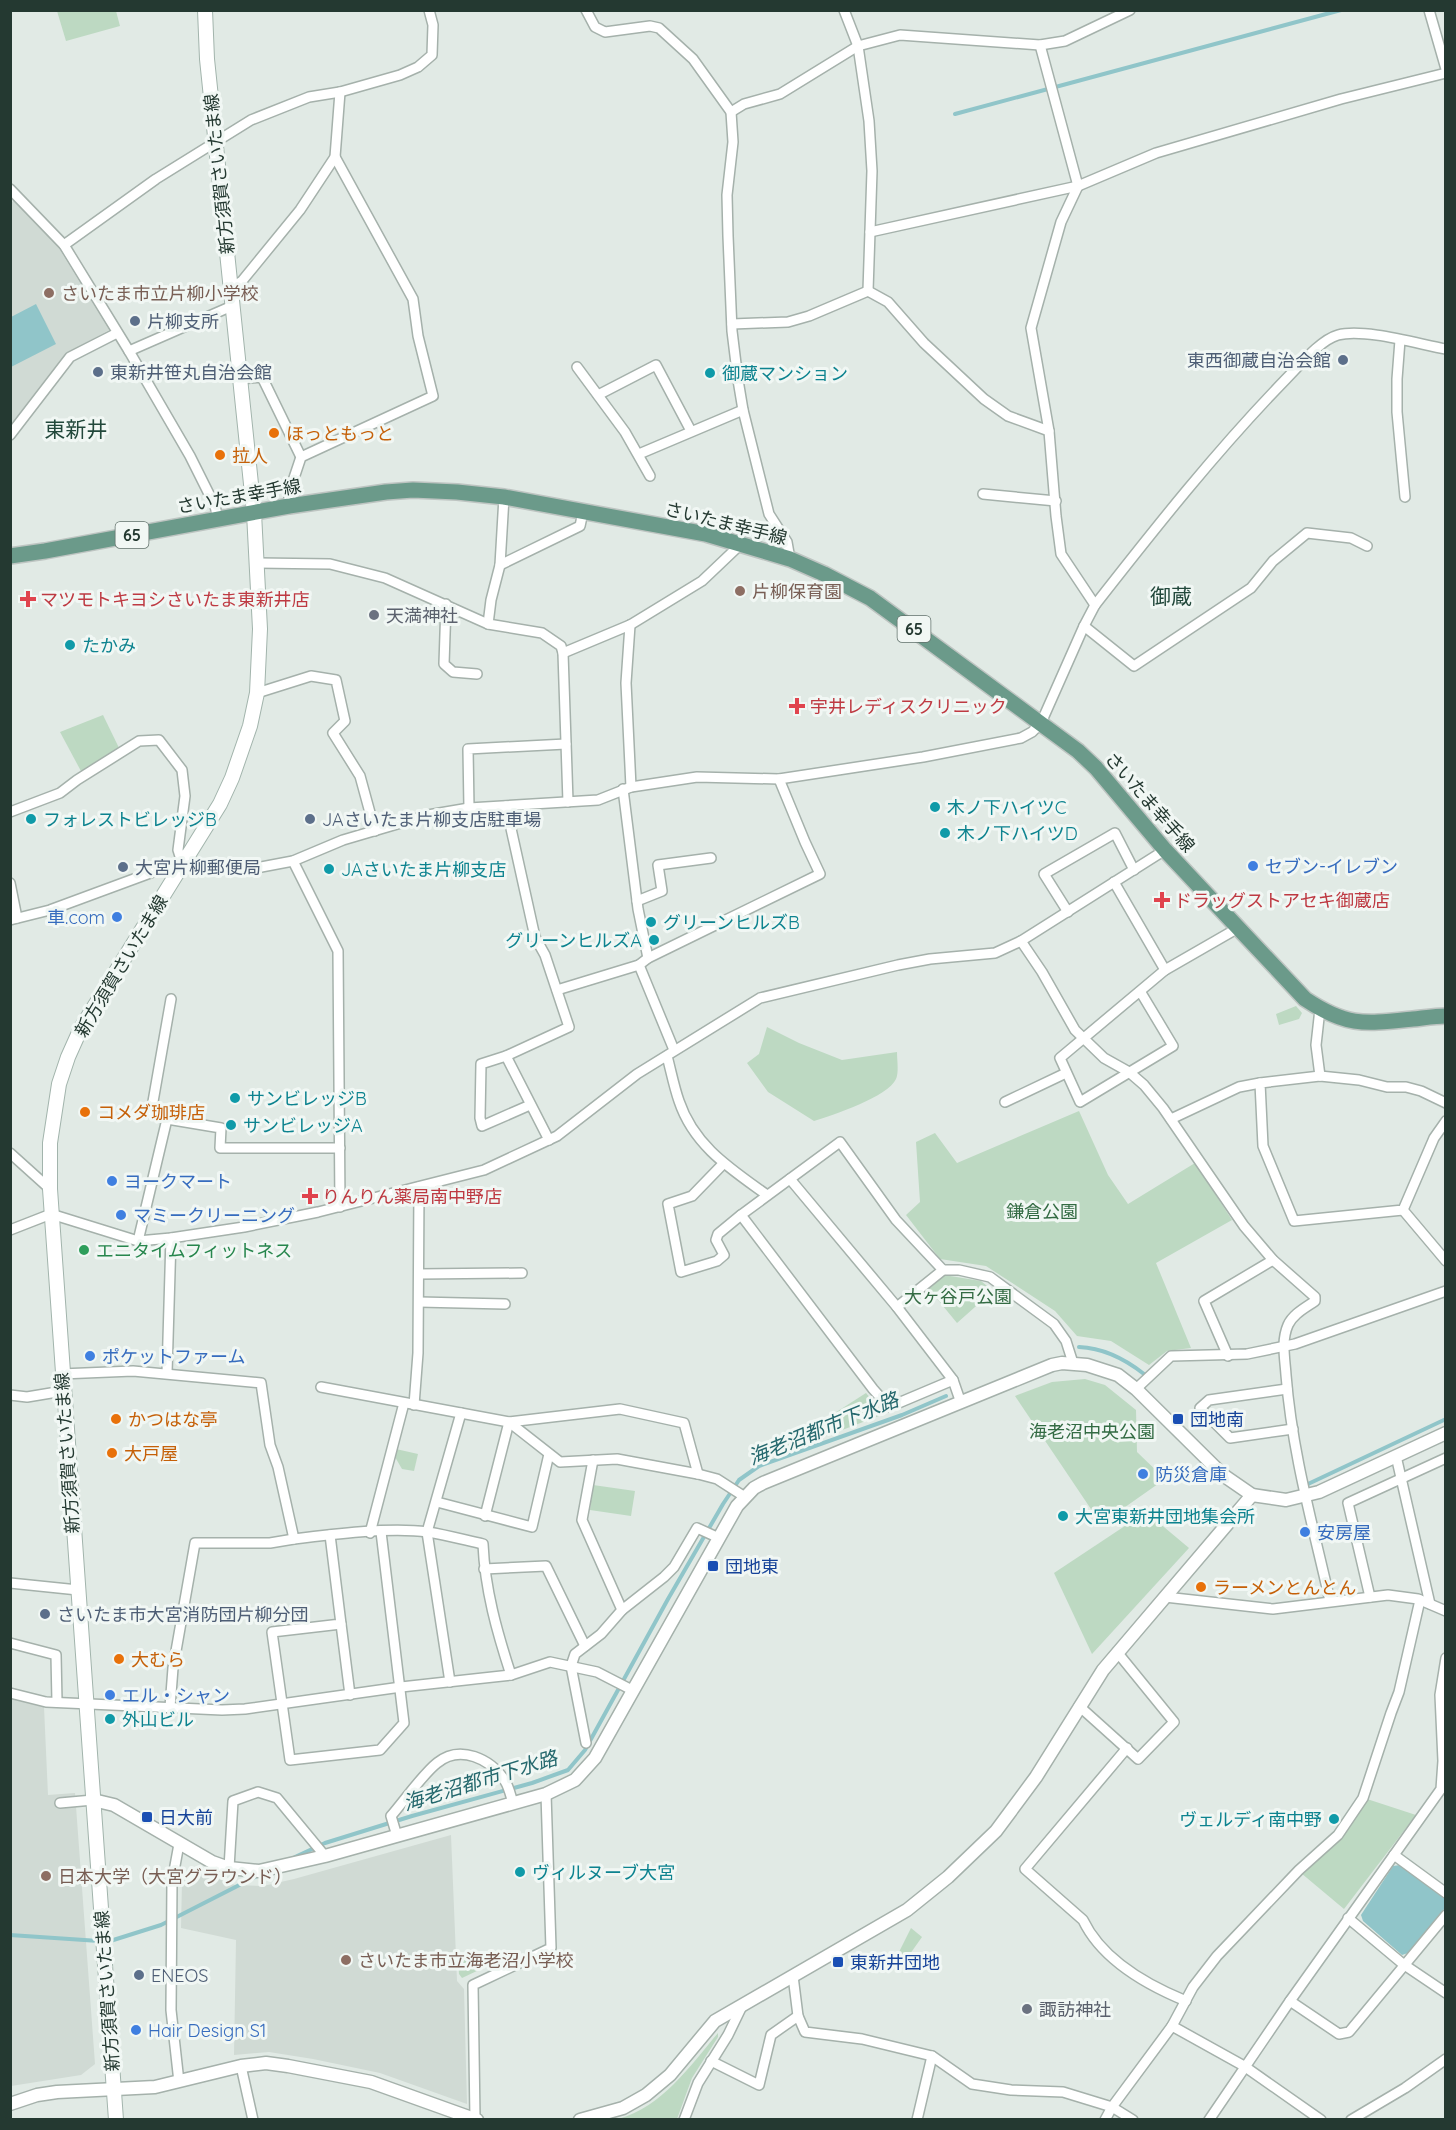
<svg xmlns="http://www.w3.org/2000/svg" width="1456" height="2130" viewBox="0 0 1456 2130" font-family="Quicksand,'Noto Sans JP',sans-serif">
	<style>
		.built { fill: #d0dad4 }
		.green { fill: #bdd9c2 }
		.water { fill: #90c5c9 }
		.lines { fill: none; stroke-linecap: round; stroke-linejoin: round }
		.stream { stroke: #90c5c9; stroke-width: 4 }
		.minor-casing { stroke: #a5b1ab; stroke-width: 12 }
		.tertiary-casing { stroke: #a5b1ab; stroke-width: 15 }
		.secondary-casing { stroke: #a2b4ac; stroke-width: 16 }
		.primary-casing { stroke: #bdc4c1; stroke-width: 18 }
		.minor { stroke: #fff; stroke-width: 9 }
		.tertiary { stroke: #fff; stroke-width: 12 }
		.secondary { stroke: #fff; stroke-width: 14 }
		.primary { stroke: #6b9a8a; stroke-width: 15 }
		.education-dot { fill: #8d6e63; stroke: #f1f7f4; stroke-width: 2 }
		.service-dot { fill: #5c6f8a; stroke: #f1f7f4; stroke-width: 2 }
		.culture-dot { fill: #0f9aa8; stroke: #f1f7f4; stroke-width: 2 }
		.food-dot { fill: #e8710a; stroke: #f1f7f4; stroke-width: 2 }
		.health-dot { fill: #e0444e; stroke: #f1f7f4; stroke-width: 2 }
		.worship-dot { fill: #6b7280; stroke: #f1f7f4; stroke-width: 2 }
		.shop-dot { fill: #3f7fe0; stroke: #f1f7f4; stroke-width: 2 }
		.leisure-dot { fill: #2e9e5b; stroke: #f1f7f4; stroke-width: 2 }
		.transit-dot { fill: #1a4fb4; stroke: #f1f7f4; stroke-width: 2 }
		.labels { text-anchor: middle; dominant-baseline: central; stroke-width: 6; stroke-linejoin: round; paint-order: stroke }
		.shield { fill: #f1f7f4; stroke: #62726c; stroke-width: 1.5 }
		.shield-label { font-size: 16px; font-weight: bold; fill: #243931 }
		.street-label { font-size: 18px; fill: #243931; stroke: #f1f7f4 }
		.education-label { font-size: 18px; fill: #785e54; stroke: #f1f7f4; text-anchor: start }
		.service-label { font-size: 18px; fill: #4e5e75; stroke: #f1f7f4; text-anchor: start }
		.culture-label { font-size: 18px; fill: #0d838f; stroke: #f1f7f4; text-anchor: start }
		.food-label { font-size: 18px; fill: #c56008; stroke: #f1f7f4; text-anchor: start }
		.health-label { font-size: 18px; fill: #be3a42; stroke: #f1f7f4; text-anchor: start }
		.worship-label { font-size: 18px; fill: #5b616d; stroke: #f1f7f4; text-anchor: start }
		.shop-label { font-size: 18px; fill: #366cbe; stroke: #f1f7f4; text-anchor: start }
		.park-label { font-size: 18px; fill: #336b43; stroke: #f1f7f4 }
		.leisure-label { font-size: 18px; fill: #27864d; stroke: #f1f7f4; text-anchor: start }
		.transit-label { font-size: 18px; fill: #164399; stroke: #f1f7f4; text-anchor: start }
		.water-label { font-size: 20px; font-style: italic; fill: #25686d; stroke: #f1f7f4 }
		.quarter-label { font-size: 21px; fill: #22483b; stroke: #f1f7f4 }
	</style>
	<rect width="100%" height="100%" fill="#e1eae5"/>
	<g class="built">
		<polygon points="17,199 55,242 109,330 65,354 50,378 11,427 10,203"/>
		<polygon points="11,1699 44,1707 48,1795 75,1793 95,2064 81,2075 11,2086"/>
		<polygon points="451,1835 457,1981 464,1989 467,2104 380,2073 313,2059 269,2052 234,2055 236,1940 181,1928 182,1881 185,1876 189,1872 194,1870 235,1885 263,1886 294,1879"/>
	</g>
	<g class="green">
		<polygon points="57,11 116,11 120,26 66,41"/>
		<polygon points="103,715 120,750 82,773 60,732"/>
		<polygon points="1296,1006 1302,1013 1299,1019 1279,1025 1276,1014"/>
		<path d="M767,1027L799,1043L842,1060L897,1052C897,1060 899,1072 896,1079C888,1097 833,1115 814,1121L768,1092L747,1063L759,1054Z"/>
		<polygon points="1079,1111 1108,1175 1128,1204 1195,1163 1232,1220 1156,1263 1191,1348 1167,1351 1149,1365 1111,1341 1077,1336 1055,1311 986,1266 940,1259 906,1215 920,1202 916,1142 935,1133 957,1163"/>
		<polygon points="944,1275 981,1281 993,1291 957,1323 929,1289"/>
		<polygon points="1085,1379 1105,1385 1136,1410 1137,1452 1165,1479 1101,1524 1015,1396 1052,1382"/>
		<polygon points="866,1393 884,1414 777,1455 774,1452"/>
		<polygon points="396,1449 418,1454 414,1471 402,1469 395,1457"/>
		<polygon points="593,1485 635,1491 631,1516 590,1510"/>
		<polygon points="1146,1512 1189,1548 1092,1654 1054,1573"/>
		<polygon points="1367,1799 1416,1815 1344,1909 1301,1873"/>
		<polygon points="911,1928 922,1937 905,1961 897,1956"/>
		<polygon points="458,1956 466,1956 481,1969 462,1978 459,1974"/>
		<path d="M718,2033V2037L692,2078L677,2119H618C662,2107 690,2066 718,2033Z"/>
	</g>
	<g class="water">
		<polygon points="36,304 56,344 11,367 11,317"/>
		<polygon points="1400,1865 1446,1899 1445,1908 1408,1953 1402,1955 1363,1921 1361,1915 1393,1866"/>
	</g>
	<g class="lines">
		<g class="stream">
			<polyline points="955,114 1341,10"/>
			<path d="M1079,1347C1103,1348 1125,1359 1144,1374"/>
			<polyline points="1308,1484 1446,1419"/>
			<polyline points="295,1857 325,1843 412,1816 532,1783 568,1770 585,1750 668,1599 723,1504 739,1480 759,1466 902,1415 946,1396"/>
			<polyline points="10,1935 99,1941"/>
			<polyline points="107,1942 161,1925 259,1875"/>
		</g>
		<g class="minor-casing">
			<g id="minor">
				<polyline points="586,10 595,27 605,32 650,26 659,28 693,59 731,112 733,142 727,195 728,236 732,331 738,380 743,410 769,514 787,542 790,559"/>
				<polyline points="844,10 858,46 869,121 872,171 868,291"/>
				<polyline points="1429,10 1446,69"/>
				<polyline points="1040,45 1078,186 1061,222 1031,328 1049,431 1056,516 1061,554 1095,605"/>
				<polyline points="731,112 744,104 780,94 858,46 900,35 1040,45 1065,41 1130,10"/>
				<polyline points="10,189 64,245 129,351 190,456 215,506 218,519"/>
				<polyline points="870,232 1078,186 1156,153 1341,99 1446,73"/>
				<polyline points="64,245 156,179 251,120 309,97 340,92 400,75 418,67 432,55 433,25 429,10"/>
				<polyline points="230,289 242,281 300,210 335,157 340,92"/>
				<polyline points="868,291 888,302 924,343 984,399 1008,416 1049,431"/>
				<polyline points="732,324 788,322 809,316 868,291"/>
				<polyline points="1400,340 1397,379 1397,412 1405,497"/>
				<polyline points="129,351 232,306"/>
				<polyline points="577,367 625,432 650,476"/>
				<polyline points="241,379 262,377 301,457"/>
				<polyline points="598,395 656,365 691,431"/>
				<polyline points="10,435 70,357 117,333"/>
				<polyline points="639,454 743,410"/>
				<polyline points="983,494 1056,501"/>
				<polyline points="289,506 289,493 301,457 433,396 418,336 413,299 335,157"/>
				<polyline points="258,563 330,564 385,578 488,624 542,633 561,646 563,653 568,802"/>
				<polyline points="500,565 580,526 583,512"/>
				<polyline points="446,604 444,664 453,672 477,674"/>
				<polyline points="488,624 491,600 500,565 504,497"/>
				<polyline points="630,625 626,683 631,787"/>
				<polyline points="1084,626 1134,666 1251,588 1273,561 1307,533 1351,538 1367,546"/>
				<polyline points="563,653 630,625 702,581 742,543"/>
				<polyline points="257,693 311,676 336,680 345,721 333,733 360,776 375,831"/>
				<polyline points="623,789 638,909 648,958"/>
				<polyline points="506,806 535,937 545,955 569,1027 506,1056 481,1064 480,1118 482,1126 530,1105"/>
				<polyline points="469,808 468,749 566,744"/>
				<polyline points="10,812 60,793 77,780 139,741 159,740 182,770 185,796 178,850 183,866"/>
				<polyline points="293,861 338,951 340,1207"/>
				<polyline points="1114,882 1165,970"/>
				<polyline points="10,883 17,918"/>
				<polyline points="637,901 662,891 658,865 711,858"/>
				<polyline points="1068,912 1044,874 1115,833 1134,870"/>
				<path d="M10,920L50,910L161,869L183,866L256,868L293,861L343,840L428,815L469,808L598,800L631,787L697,777L779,779L923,757L1021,738L1032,732L1041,723L1084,626L1095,605C1156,527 1217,450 1286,379C1299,366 1320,340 1338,335C1364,328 1418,344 1446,349"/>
				<path d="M1021,941L1042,972L1075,1030L1104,1058L1129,1072L1144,1085L1163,1108L1244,1226L1273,1260L1315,1297V1301C1305,1308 1293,1314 1288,1325C1281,1341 1285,1359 1286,1375C1292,1452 1313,1526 1330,1601"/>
				<polyline points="639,965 674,1050"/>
				<polyline points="557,990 639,965 648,958 820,874 805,842 779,779"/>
				<polyline points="1140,991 1173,1046 1080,1102 1060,1058 1165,970 1238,928"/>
				<polyline points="506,1056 549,1140"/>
				<path d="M667,1056C671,1071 674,1087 679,1101C694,1146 731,1169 767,1195"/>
				<polyline points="1320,1076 1316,1045 1320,1009"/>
				<polyline points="1005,1102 1066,1073"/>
				<polyline points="1446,1103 1421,1091 1406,1087 1387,1087 1359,1080 1320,1076 1260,1083 1263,1146 1294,1221 1403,1210 1434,1138 1446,1121"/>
				<polyline points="167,1119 151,1113 171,999"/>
				<polyline points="1171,1119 1239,1087 1260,1083"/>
				<polyline points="10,1153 50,1189"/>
				<polyline points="723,1164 692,1196 668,1204 681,1272 717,1261 724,1255 716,1240 718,1234 741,1215"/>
				<polyline points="790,1179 897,1307 953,1380"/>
				<polyline points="1403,1210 1446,1261"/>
				<polyline points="10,1230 51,1214 138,1241 171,1238 244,1227 318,1212 484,1170 557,1136 637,1074 760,998 898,965 930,959 995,953 1021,941 1165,850"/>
				<polyline points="138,1241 167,1119 221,1128 220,1148 340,1148"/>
				<polyline points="943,1270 896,1220 840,1142 741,1215 873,1389 889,1407 953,1380 961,1403"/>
				<polyline points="419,1274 522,1273"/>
				<polyline points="419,1302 505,1304"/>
				<polyline points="897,1307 943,1270 959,1270 990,1277 1054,1324 1066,1341 1073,1363"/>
				<polyline points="1228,1356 1204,1301 1273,1260"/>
				<polyline points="167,1373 171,1238"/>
				<path d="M61,1374L133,1371L261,1383L270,1445L278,1467L294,1539C333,1534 390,1527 428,1532C446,1535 465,1540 483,1544C485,1590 497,1632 511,1675"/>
				<polyline points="321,1387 509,1422 560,1462 617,1459 698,1474 717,1479 745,1497"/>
				<polyline points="1136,1389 1171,1356 1247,1354 1295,1344 1446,1291"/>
				<polyline points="1287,1389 1209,1400 1200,1408 1230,1438 1293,1429"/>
				<polyline points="10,1395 27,1397 63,1391"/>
				<polyline points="414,1405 418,1353 419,1187"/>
				<polyline points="1396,1456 1430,1604"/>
				<polyline points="437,1502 532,1527 549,1454"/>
				<polyline points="485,1516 509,1422 620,1409 684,1423 698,1474"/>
				<polyline points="370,1533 404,1403"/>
				<polyline points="330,1535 341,1624 272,1632 290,1760 380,1750 404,1723 381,1532"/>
				<polyline points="484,1569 546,1566 585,1646"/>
				<polyline points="10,1583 78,1590"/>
				<polyline points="1165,1597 1273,1609 1388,1595 1418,1599 1446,1611"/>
				<polyline points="1370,1597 1348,1503 1446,1458"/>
				<polyline points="622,1610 664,1577 674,1567 697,1528 719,1538"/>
				<polyline points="341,1624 350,1695"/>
				<polyline points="10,1643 56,1655 57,1702"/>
				<polyline points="450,1682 427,1532 461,1413"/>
				<polyline points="10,1693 46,1702 222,1710 245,1709 401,1687 511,1675 550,1662 597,1672 632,1690"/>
				<polyline points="1079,1706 1138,1759 1174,1722 1117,1652"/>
				<polyline points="170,1707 173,1668 195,1543 270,1543 294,1539"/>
				<polyline points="586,1743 571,1666 575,1654 601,1634 622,1610 582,1520 593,1460"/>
				<path d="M1127,1748L1025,1869L1083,1920C1102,1960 1147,1985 1186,2001"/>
				<polyline points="60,1803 93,1800"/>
				<path d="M397,1836L391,1816C404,1801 423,1774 437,1763C460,1744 491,1759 505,1781C509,1787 511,1797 513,1803"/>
				<polyline points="179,1844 172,1882 171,2010 179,2082"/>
				<polyline points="1394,1855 1446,1893"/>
				<polyline points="229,1868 233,1801 258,1792 277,1798 325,1856"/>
				<polyline points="1348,1918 1403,1964 1446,1993"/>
				<polyline points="793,1976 798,2016 805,2032 862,2039 932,2056 972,2084 1011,2090 1063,2092 1112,2107 1133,2120"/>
				<polyline points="1290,2001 1339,2034 1349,2032 1446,1915"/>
				<polyline points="1172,2026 1193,1987 1217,1956 1299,1870 1338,1835 1363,1798 1391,1713 1399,1692 1420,1600"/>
				<polyline points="711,2061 759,2085 771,2035 798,2016"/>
				<polyline points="241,2066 253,2120"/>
				<polyline points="475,2119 473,1985 551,1948 546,1794"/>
				<polyline points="684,2120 698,2083 728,2035 743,2004"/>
				<polyline points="917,2120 932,2056"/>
				<polyline points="1105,2120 1112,2107 1172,2026 1244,2066 1321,2120"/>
				<polyline points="1209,2120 1290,2001 1441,1789 1443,1761 1440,1695 1446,1658"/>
				<polyline points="1351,2120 1405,2088 1446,2059"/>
			</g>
		</g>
		<g class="tertiary-casing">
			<g id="tertiary">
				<polyline points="93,1800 114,1805 212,1862 229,1868 259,1871 325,1856 546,1794 575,1780 595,1758 737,1506 754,1488 763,1483 1052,1365 1062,1363 1087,1365 1118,1375 1136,1389 1223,1475 1252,1495 1286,1500 1319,1492 1446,1433"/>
				<polyline points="10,2104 37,2095 57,2092 155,2087 241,2066 266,2063 288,2066 371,2082 477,2120"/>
				<polyline points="580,2120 623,2108 646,2095 670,2075 715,2021 907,1910 948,1877 996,1831 1036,1777 1103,1670 1252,1495"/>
			</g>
		</g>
		<g class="secondary-casing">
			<polyline id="secondary" points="116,2120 50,1189 50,1143 59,1084 68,1057 81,1028 220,804 232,778 250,726 257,693 260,629 254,513 207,59 205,10"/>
		</g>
		<g class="primary-casing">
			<path id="primary" d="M10,556L45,551L289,506L386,492L413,490L457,492L504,497L706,534L790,559L824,574L870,598L1078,751L1096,768L1165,850L1305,999C1347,1027 1364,1024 1413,1019C1423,1018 1435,1016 1446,1016"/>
		</g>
		<use href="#minor" class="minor"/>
		<use href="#tertiary" class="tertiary"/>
		<use href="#secondary" class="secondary"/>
		<use href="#primary" class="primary"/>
	</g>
	<g class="education-dot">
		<circle cx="49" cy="293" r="6"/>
		<circle cx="740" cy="591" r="6"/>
		<circle cx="46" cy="1876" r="6"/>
		<circle cx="346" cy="1960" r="6"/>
	</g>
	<g class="service-dot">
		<circle cx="135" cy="321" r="6"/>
		<circle cx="1343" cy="360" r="6"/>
		<circle cx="98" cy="372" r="6"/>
		<circle cx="310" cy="819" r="6"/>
		<circle cx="123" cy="867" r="6"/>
		<circle cx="45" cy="1614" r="6"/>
		<circle cx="139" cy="1975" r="6"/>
	</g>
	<g class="culture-dot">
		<circle cx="710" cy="373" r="6"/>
		<circle cx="70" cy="645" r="6"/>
		<circle cx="935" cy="807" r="6"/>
		<circle cx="31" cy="819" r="6"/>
		<circle cx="945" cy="833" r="6"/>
		<circle cx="329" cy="869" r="6"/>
		<circle cx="651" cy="922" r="6"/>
		<circle cx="654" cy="940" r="6"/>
		<circle cx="235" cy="1098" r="6"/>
		<circle cx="231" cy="1125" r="6"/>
		<circle cx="1063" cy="1516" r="6"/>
		<circle cx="110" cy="1719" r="6"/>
		<circle cx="1334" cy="1819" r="6"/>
		<circle cx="520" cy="1872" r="6"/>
	</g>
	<g class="food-dot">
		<circle cx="274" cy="433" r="6"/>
		<circle cx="220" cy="455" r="6"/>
		<circle cx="85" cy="1112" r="6"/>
		<circle cx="116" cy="1419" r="6"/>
		<circle cx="112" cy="1453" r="6"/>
		<circle cx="1201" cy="1587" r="6"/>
		<circle cx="119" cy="1659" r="6"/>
	</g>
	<g class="health-dot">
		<path d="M25 590h6v6h6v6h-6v6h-6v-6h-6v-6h6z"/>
		<path d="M794 697h6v6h6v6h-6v6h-6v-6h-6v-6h6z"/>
		<path d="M1159 891h6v6h6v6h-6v6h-6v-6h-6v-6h6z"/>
		<path d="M307 1187h6v6h6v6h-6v6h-6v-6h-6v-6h6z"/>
	</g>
	<g class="worship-dot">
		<circle cx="374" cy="615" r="6"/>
		<circle cx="1027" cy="2009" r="6"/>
	</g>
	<g class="shop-dot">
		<circle cx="1253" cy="866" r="6"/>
		<circle cx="117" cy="917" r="6"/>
		<circle cx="112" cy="1181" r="6"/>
		<circle cx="121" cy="1215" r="6"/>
		<circle cx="90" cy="1356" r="6"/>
		<circle cx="1143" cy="1474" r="6"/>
		<circle cx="1305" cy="1532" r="6"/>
		<circle cx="110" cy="1695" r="6"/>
		<circle cx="136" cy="2030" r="6"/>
	</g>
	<circle class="leisure-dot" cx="84" cy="1250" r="6"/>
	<g class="transit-dot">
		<rect x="1172" y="1413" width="12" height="12" rx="3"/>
		<rect x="707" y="1560" width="12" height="12" rx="3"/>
		<rect x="141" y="1811" width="12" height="12" rx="3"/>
		<rect x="832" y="1956" width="12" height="12" rx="3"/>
	</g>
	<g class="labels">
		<g class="shield">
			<rect x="115.5" y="522" width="33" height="26" rx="4.5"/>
			<rect x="897.5" y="616" width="33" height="26" rx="4.5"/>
		</g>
		<g class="shield-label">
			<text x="132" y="535">65</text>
			<text x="914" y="629">65</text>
		</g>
		<g class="street-label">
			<text transform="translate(219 174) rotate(-96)">新方須賀さいたま線</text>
			<text transform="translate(239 496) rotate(-10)">さいたま幸手線</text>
			<text transform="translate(726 523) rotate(14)">さいたま幸手線</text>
			<text transform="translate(1150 802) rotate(49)">さいたま幸手線</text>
			<text transform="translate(121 966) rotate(-59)">新方須賀さいたま線</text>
			<text transform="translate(67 1453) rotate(-94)">新方須賀さいたま線</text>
			<text transform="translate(107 1991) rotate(-94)">新方須賀さいたま線</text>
		</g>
		<g class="education-label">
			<text x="61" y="293">さいたま市立片柳小学校</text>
			<text x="752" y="591">片柳保育園</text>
			<text x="58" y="1876">日本大学（大宮グラウンド）</text>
			<text x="358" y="1960">さいたま市立海老沼小学校</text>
		</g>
		<g class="service-label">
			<text x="147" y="321">片柳支所</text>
			<text x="1331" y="360" text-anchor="end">東西御蔵自治会館</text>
			<text x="110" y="372">東新井笹丸自治会館</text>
			<text x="322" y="819">JAさいたま片柳支店駐車場</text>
			<text x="135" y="867">大宮片柳郵便局</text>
			<text x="57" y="1614">さいたま市大宮消防団片柳分団</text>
			<text x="151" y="1975">ENEOS</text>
		</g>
		<g class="culture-label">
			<text x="722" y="373">御蔵マンション</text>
			<text x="82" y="645">たかみ</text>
			<text x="947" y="807">木ノ下ハイツC</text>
			<text x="43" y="819">フォレストビレッジB</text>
			<text x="957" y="833">木ノ下ハイツD</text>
			<text x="341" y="869">JAさいたま片柳支店</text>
			<text x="663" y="922">グリーンヒルズB</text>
			<text x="642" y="940" text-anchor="end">グリーンヒルズA</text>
			<text x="247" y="1098">サンビレッジB</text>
			<text x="243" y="1125">サンビレッジA</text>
			<text x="1075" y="1516">大宮東新井団地集会所</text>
			<text x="122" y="1719">外山ビル</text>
			<text x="1322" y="1819" text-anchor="end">ヴェルディ南中野</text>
			<text x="532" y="1872">ヴィルヌーブ大宮</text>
		</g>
		<g class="food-label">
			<text x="286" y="433">ほっともっと</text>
			<text x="232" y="455">拉人</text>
			<text x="97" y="1112">コメダ珈琲店</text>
			<text x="128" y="1419">かつはな亭</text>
			<text x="124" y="1453">大戸屋</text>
			<text x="1213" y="1587">ラーメンとんとん</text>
			<text x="131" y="1659">大むら</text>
		</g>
		<g class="health-label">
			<text x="40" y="599">マツモトキヨシさいたま東新井店</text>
			<text x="810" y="706">宇井レディスクリニック</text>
			<text x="1174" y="900">ドラッグストアセキ御蔵店</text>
			<text x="322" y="1196">りんりん薬局南中野店</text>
		</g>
		<g class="worship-label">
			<text x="386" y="615">天満神社</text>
			<text x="1039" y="2009">諏訪神社</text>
		</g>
		<g class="shop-label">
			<text x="1265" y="866">セブン-イレブン</text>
			<text x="105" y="917" text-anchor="end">車.com</text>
			<text x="124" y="1181">ヨークマート</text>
			<text x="133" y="1215">マミークリーニング</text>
			<text x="102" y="1356">ポケットファーム</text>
			<text x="1155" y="1474">防災倉庫</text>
			<text x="1317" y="1532">安房屋</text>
			<text x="122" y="1695">エル・シャン</text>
			<text x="148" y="2030">Hair Design S1</text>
		</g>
		<g class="park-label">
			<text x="1042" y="1211">鎌倉公園</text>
			<text x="958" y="1296">大ヶ谷戸公園</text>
			<text x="1092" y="1431">海老沼中央公園</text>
		</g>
		<g class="leisure-label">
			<text x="96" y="1250">エニタイムフィットネス</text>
		</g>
		<g class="transit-label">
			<text x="1190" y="1419">団地南</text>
			<text x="725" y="1566">団地東</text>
			<text x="159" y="1817">日大前</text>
			<text x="850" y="1962">東新井団地</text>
		</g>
		<g class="water-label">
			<text transform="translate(823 1428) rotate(-22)">海老沼都市下水路</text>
			<text transform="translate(480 1780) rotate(-17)">海老沼都市下水路</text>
		</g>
		<g class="quarter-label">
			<text x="76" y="429">東新井</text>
			<text x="1171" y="596">御蔵</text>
		</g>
	</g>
	<rect width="1456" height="2130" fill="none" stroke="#243931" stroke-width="24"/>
</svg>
